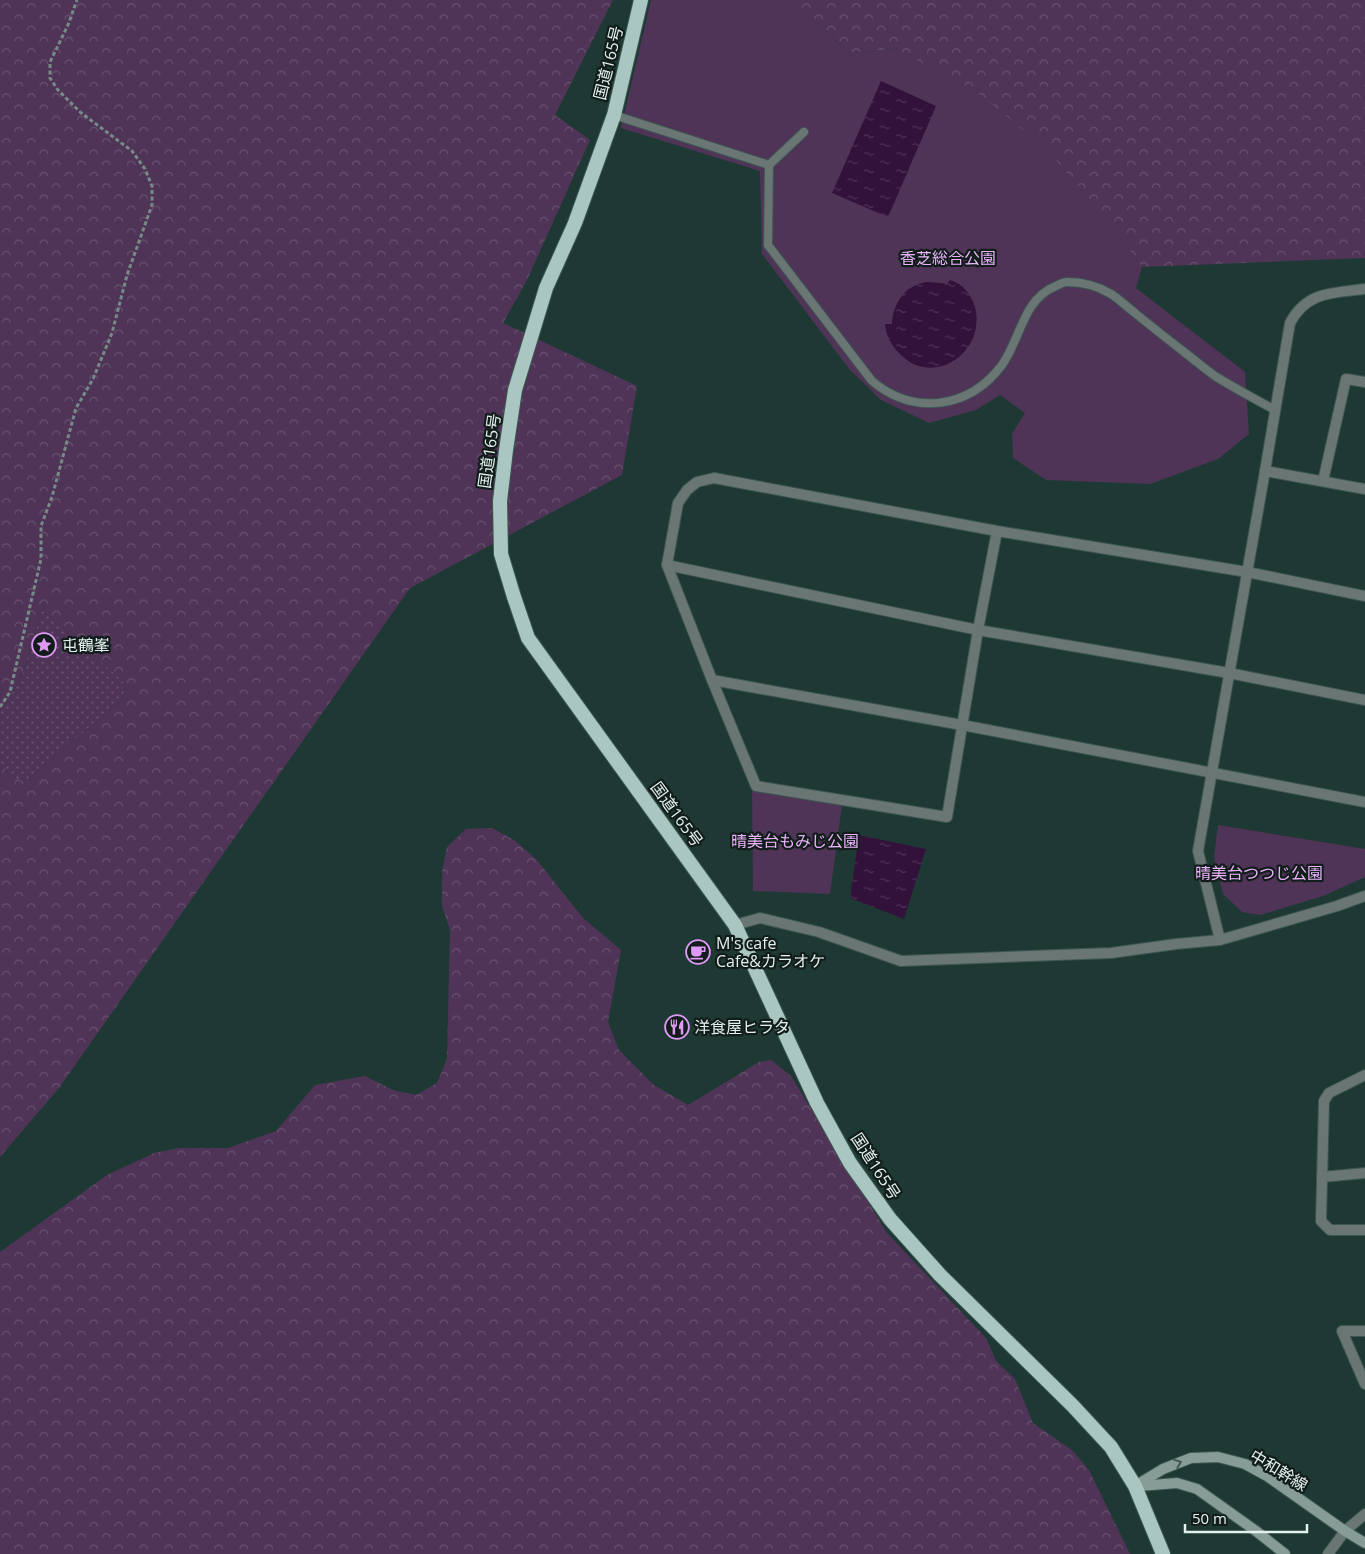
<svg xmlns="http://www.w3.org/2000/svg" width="1365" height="1554" viewBox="0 0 1365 1554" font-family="'Open Sans','Noto Sans JP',sans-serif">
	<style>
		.grass { fill: url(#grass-dots) }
		.forest { fill: url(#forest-crowns) }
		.green { fill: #4f3457 }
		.water { fill: url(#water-ripples) }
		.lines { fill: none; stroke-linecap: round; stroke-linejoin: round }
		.service-casing { stroke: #3d5652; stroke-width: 10 }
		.minor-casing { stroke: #3d5652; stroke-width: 12 }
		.secondary-casing { stroke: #3d5652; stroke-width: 12 }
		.trunk-casing { stroke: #3d5652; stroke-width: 16 }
		.path { stroke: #768b87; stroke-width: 3; stroke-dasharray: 4 2.5; stroke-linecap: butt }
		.service { stroke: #6a7673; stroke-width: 8 }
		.minor { stroke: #6a7673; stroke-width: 10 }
		.secondary { stroke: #889c97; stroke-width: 10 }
		.trunk { stroke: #aac6c0; stroke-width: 14 }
		.oneway { stroke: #475653 }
		.labels { text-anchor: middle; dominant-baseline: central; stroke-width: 4.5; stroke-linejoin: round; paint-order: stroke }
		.street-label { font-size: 16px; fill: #e2f1ee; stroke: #121d1b }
		.park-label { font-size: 16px; fill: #eab3fb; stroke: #121d1b }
		.poi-label { font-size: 16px; fill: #e2f1ee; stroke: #121d1b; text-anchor: start }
	</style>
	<defs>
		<pattern id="grass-dots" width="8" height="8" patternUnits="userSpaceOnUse" patternTransform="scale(1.25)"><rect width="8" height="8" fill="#4f3457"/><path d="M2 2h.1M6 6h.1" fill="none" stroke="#68526f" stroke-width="1.8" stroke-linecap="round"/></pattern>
		<pattern id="forest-crowns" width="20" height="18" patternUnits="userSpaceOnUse" patternTransform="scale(1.25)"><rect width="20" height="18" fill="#4f3457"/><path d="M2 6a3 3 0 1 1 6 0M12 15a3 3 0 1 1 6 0" fill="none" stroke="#68526f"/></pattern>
		<pattern id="water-ripples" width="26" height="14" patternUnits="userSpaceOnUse" patternTransform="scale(1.25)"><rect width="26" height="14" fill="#32113b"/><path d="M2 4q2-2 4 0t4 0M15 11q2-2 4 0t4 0" fill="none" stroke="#4f3458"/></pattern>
	</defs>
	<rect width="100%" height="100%" fill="#1e3934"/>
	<polygon class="grass" points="42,609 123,681 125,692 124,698 27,780 22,781 15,778 0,764 0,705 14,690 27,663"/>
	<g class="forest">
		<polygon points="0,0 613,0 555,115 590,140 527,280 503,323 637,386 622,475 410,588 59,1088 0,1157 0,764 15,778 22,781 27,780 124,698 125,692 123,681 42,609 27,662 14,690 0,705"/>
		<polygon points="780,0 1365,0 1365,258 1142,267 1048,151 895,49 851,53 804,13"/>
		<polygon points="492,828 514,840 536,859 583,918 621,950 608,1022 619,1050 654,1085 688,1105 759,1062 771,1060 791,1076 887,1233 986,1338 996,1361 1015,1379 1033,1423 1073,1451 1089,1470 1130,1554 0,1554 0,1252 107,1175 154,1153 179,1148 228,1148 276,1131 315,1085 365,1076 393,1090 416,1095 437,1083 447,1059 450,930 442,906 442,872 447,847 466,829"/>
	</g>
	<g class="green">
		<polygon points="651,0 780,0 804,13 851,53 895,49 976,91 1048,151 1112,227 1142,267 1136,288 1245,372 1249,434 1218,459 1150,484 1046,480 1013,458 1012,434 1025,413 1000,395 976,410 929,423 881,400 850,370 762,254 760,171 621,128"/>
		<polygon points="752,790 842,805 830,894 753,891"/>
		<polygon points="1218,825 1365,849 1365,877 1323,896 1260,915 1242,912 1223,894 1214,857"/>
	</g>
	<g class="water">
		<polygon points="881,81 936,106 888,217 832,193"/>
		<path d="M950,280C963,284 971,294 975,307C987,353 931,390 898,352C890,343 886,335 885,324H892C893,303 905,285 927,282C933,282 941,283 947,284Z"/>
		<polygon points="859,835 926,849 904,919 850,898"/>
	</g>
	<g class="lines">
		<g class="service-casing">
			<g id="service">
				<path d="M614,115L769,165L768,245L872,381C914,416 969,409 1002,365C1021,338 1023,299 1056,286C1060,284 1063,282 1067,282C1082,282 1098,286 1111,294C1119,299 1127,307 1135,313C1152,327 1170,341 1188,355C1197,362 1206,370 1215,376C1234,388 1255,399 1275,410"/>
				<polyline points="769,165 804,132"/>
			</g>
		</g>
		<g class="minor-casing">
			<g id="minor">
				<polyline points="1265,471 1365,489"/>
				<polyline points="1323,481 1346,379 1365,382"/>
				<polyline points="997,531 978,630 947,817 756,786 712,680 667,565 678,503 687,490 697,482 714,478 997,531 1247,572 1365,596"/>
				<polyline points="667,565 978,630 1229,673 1365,700"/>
				<polyline points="712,680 962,725 1365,802"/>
				<polyline points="735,925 760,918 819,932 901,961 1111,953 1176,944 1220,940 1337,906 1365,896"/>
				<path d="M1220,940L1198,851L1265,471L1290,323C1307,291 1333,293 1365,289"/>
				<polyline points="1365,1075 1329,1093 1324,1101 1321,1221 1330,1230 1365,1230"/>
				<polyline points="1322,1177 1365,1173"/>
				<polyline points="1365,1331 1342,1331 1365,1384"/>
				<polyline points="1328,1554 1345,1531 1365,1514"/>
			</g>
		</g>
		<g class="secondary-casing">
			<g id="secondary">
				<polyline points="1135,1486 1163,1469 1191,1458 1218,1457 1245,1464 1267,1476 1345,1531 1365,1543"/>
				<polyline points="1139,1486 1177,1483 1197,1489 1256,1531 1285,1554"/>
			</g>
		</g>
		<g class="trunk-casing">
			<polyline id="trunk" points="641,0 614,115 575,223 546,288 515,390 506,450 500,501 501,554 514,597 528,638 735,925 817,1103 850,1163 890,1219 940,1275 1073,1406 1111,1447 1135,1486 1163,1554"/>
		</g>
		<polyline class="path" points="0,707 10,692 41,559 41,526 52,497 76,408 93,379 112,333 127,275 152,205 152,186 145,169 132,151 80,112 58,90 50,78 50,62 68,25 77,0"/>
		<use href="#service" class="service"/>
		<use href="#minor" class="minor"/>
		<use href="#secondary" class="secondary"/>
		<use href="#trunk" class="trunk"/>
	</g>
	<defs><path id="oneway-chevron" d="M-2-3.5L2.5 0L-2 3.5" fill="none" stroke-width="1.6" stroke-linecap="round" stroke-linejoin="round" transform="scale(1.25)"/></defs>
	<use class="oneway" href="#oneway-chevron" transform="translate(1178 1463) rotate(-22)"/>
	<defs>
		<g id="sight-ring" transform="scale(1.25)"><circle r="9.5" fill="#121d1b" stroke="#dd99f3" stroke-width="1.5"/><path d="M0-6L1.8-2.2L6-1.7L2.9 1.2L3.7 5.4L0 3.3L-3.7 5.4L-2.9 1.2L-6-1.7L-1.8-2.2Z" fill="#dd99f3"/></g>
		<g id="cafe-ring" transform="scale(1.25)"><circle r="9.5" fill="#121d1b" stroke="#dd99f3" stroke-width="1.5"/><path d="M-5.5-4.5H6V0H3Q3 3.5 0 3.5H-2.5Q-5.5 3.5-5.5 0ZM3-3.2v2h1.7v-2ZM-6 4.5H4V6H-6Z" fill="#dd99f3"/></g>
		<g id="restaurant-ring" transform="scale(1.25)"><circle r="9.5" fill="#121d1b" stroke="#dd99f3" stroke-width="1.5"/><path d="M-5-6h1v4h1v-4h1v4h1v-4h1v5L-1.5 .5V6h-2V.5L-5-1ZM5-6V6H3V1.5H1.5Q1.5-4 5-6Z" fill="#dd99f3"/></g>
	</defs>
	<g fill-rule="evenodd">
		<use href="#sight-ring" x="44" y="645"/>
		<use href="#cafe-ring" x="698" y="952"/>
		<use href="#restaurant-ring" x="677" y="1027"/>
	</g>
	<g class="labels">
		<g class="street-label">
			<text transform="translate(608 63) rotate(-76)">国道165号</text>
			<text transform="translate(489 451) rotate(-82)">国道165号</text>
			<text transform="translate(677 814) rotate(54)">国道165号</text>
			<text transform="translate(876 1166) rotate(57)">国道165号</text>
			<text transform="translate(1279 1470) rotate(31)">中和幹線</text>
		</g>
		<g class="park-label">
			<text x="948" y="258">香芝総合公園</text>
			<text x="795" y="841">晴美台もみじ公園</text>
			<text x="1259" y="873">晴美台つつじ公園</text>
		</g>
		<g class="poi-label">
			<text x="62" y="645">屯鶴峯</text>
			<text x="716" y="943">M's cafe<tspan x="716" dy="18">Cafe&amp;カラオケ</tspan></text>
			<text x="694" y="1027">洋食屋ヒラタ</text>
		</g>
	</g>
	<path d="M1185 1524v8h122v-8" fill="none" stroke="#e2f1ee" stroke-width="2.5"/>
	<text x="1192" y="1524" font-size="15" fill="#e2f1ee" stroke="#121d1b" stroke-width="4" paint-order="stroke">50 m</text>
</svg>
